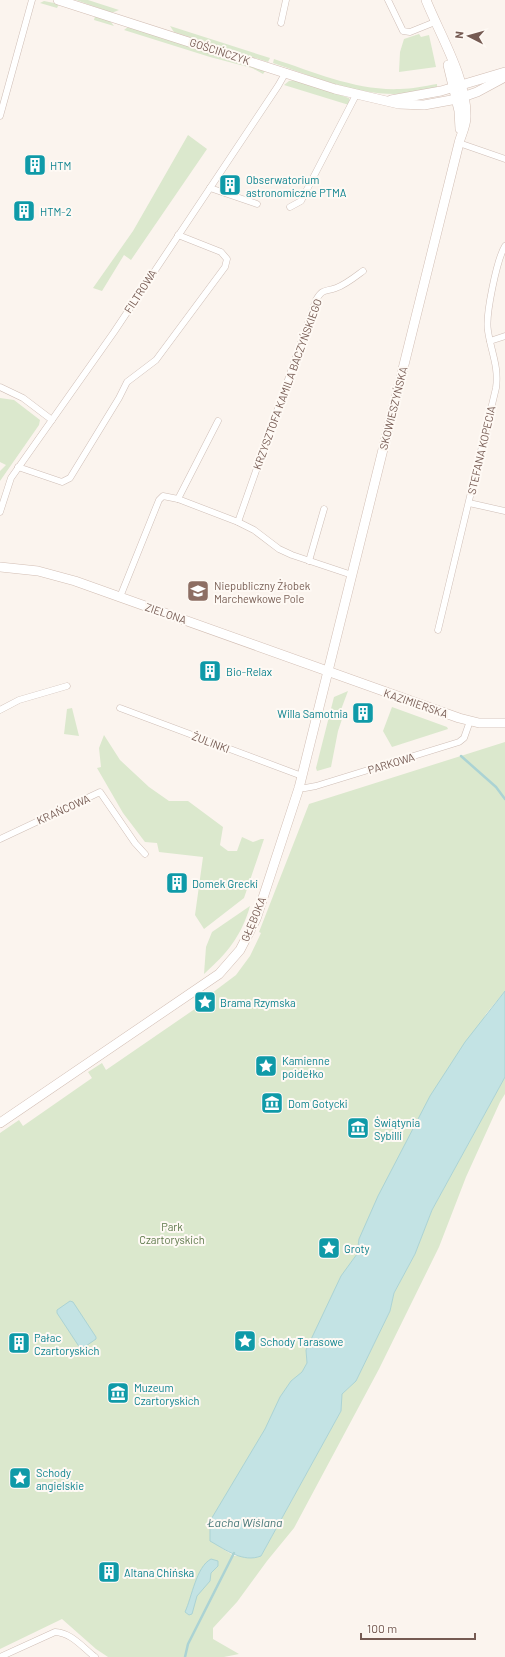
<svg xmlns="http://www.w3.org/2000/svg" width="505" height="1657" viewBox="0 0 505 1657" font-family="Barlow,sans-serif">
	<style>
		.green { fill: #dbe8cd }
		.water { fill: #c3e3e4; stroke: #abd3d4 }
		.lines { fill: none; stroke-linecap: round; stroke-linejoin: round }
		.stream { stroke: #abd3d4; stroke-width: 2.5 }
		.street-casing { stroke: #cfbeb6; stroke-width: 7 }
		.secondary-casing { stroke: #d2beb4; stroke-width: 10 }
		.street { stroke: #fff; stroke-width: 6 }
		.secondary { stroke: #fff; stroke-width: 9 }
		.labels { text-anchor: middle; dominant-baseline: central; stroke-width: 4; stroke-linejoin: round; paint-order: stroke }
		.street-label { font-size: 11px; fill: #755a52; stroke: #fef9f4 }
		.culture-label { font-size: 11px; fill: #0d838f; stroke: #fef9f4; text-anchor: start }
		.education-label { font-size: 11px; fill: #785e54; stroke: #fef9f4; text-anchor: start }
		.park-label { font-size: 11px; fill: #5e794b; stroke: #fef9f4 }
		.water-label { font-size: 12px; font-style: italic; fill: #467678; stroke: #fef9f4 }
	</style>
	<rect width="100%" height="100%" fill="#fbf4ee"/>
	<g class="green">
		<polygon points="76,0 88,0 119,10 114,12 110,12"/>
		<polygon points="44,1 59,4 57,8 40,3"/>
		<polygon points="95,16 110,21 114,26 94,20"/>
		<polygon points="170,26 270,58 268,62 174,32"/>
		<polygon points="128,27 131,27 265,71 263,74 252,68 210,57 124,30"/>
		<polygon points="419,34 421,37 429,35 436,67 399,72 400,52 404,39"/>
		<path d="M274,59C314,72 357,91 400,89C412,89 424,86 437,84V88C423,90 409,93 395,94C353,94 312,76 273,63Z"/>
		<polygon points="296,80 349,98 350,101 349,105 284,85 289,81"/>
		<polygon points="188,135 207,149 131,260 124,255 102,291 93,288 133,231"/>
		<polygon points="0,398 14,400 40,420 39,425 0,481 0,471 6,465 0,462"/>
		<polygon points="348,691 339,715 343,716 338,731 331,767 317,771 316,768 334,697"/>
		<polygon points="392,707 447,727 448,729 392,747 383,731"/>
		<polygon points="72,708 79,736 64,734 67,709"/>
		<polygon points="104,735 120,760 149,787 169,801 188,801 223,827 220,845 228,851 237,851 242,837 253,842 261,839 264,839 244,898 204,929 195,915 203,857 159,852 157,843 145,842 123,813 97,768 101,767 99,748"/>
		<polygon points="505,742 505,991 486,1014 371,1249 306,1350 307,1363 302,1373 217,1545 234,1556 261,1556 341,1411 342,1394 356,1381 390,1311 394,1293 415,1254 432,1210 505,1077 505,1094 500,1102 466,1177 439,1247 379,1369 294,1528 267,1561 237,1602 213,1628 213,1639 239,1654 224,1657 108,1657 96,1649 62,1619 0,1649 0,1133 19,1120 23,1126 92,1078 88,1072 102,1063 106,1070 205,1002 210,999 208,996 236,975 250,956 261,933 259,932 309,804"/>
		<path d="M250,906C241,937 227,953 204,974L206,947L212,932Z"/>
	</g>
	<g class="water">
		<path d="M505,991V1077L432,1210L415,1254L394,1293L390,1311L356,1381L342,1394L341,1411L261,1556C243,1563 226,1550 210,1541V1521L265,1429L280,1397L291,1381L302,1372L307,1363L306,1350L341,1276L357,1254L359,1239L378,1196L430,1096L465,1042Z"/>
		<polygon points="70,1301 73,1302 96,1337 96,1339 83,1348 80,1348 57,1313 57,1310"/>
		<path d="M211,1559L218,1561V1566L211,1573L210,1581L197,1596L192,1614L189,1615L185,1612C192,1597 196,1567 211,1559Z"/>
	</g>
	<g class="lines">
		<g class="stream">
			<polyline points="461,756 496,787 505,799"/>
			<polyline points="185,1657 188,1644 234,1553"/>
		</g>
		<g class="street-casing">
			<g id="street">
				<polyline points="388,0 403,31 410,32 435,22"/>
				<polyline points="281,23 286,0"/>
				<polyline points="0,116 32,0"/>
				<polyline points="459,143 505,159"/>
				<polyline points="210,188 257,204"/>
				<polyline points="290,207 301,201 356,95"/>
				<polyline points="490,341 505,336"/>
				<polyline points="0,387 23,398 52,420"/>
				<polyline points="18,467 62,482 70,478 119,398 127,382 156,360 225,267 227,259 221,252 178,235"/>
				<polyline points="178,499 218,421"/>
				<polyline points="469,503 505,511"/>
				<polyline points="0,512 11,478 114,332 278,86 286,72"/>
				<path d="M238,522L316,300C323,288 325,292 336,288C345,285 355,277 363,271"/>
				<polyline points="309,561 324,509"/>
				<polyline points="120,597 159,500 163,496 178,499 238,522 254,530 279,549 292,555 352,575"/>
				<path d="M438,630L496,388C499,366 491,352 488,331C485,316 497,259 505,246"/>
				<polyline points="120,708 302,776"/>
				<polyline points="0,710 19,700 67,686"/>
				<polyline points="299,788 305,788 316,786 459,742 464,738 470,721"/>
				<polyline points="0,839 100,792 135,843 145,854"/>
				<path d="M0,1657L55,1632C72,1633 82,1647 95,1657"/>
			</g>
		</g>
		<g class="secondary-casing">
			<g id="secondary">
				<polyline points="58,0 335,89 399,104 424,105 457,99 477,92 505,77"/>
				<polyline points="448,65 459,111 460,129"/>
				<polyline points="391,100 441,91 505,72"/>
				<polyline points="0,567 38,571 75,581 459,718 479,723 505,723"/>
				<path d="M0,1123L219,974L240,950L256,919L299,788L459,143C461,135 466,126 466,117C467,79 440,35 426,0"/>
			</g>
		</g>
		<use href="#street" class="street"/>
		<use href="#secondary" class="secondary"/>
	</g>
	<defs>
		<g id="building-square" transform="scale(1.15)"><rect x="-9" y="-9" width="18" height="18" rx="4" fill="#0f9aa8" stroke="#fef9f4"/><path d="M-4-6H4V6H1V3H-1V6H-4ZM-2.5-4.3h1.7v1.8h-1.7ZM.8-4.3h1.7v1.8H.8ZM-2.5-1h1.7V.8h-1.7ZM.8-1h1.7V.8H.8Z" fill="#fff"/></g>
		<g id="school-square" transform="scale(1.15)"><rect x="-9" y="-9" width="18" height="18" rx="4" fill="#8d6e63" stroke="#fef9f4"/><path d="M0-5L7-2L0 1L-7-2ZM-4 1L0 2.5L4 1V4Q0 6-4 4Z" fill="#fff"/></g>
		<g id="sight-square" transform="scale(1.15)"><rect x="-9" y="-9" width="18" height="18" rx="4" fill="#0f9aa8" stroke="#fef9f4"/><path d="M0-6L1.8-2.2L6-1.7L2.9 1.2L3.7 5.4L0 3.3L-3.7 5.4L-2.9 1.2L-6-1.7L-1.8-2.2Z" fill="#fff"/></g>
		<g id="museum-square" transform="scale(1.15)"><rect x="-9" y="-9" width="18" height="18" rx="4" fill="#0f9aa8" stroke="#fef9f4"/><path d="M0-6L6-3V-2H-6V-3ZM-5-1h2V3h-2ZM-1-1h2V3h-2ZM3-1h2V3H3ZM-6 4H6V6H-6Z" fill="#fff"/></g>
	</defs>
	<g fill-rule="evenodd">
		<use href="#building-square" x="35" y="165"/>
		<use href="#building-square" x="230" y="185"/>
		<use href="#building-square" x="24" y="211"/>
		<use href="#school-square" x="198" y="591"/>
		<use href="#building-square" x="210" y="671"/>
		<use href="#building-square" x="363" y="713"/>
		<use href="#building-square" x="177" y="883"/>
		<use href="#sight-square" x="205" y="1002"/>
		<use href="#sight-square" x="266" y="1066"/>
		<use href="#museum-square" x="272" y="1103"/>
		<use href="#museum-square" x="358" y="1128"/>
		<use href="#sight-square" x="329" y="1248"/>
		<use href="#sight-square" x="245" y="1341"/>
		<use href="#building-square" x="19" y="1343"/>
		<use href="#museum-square" x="118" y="1393"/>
		<use href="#sight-square" x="20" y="1478"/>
		<use href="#building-square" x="109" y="1572"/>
	</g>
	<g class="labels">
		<g class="street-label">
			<text transform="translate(220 51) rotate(18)">GOŚCIŃCZYK</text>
			<text transform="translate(140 291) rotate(-57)">FILTROWA</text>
			<text transform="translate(287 384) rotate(-70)">KRZYSZTOFA KAMILA BACZYŃSKIEGO</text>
			<text transform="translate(393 408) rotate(-76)">SKOWIESZYŃSKA</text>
			<text transform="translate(481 450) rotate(-77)">STEFANA KOPECIA</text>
			<text transform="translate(166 613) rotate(19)">ZIELONA</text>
			<text transform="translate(416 703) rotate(19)">KAZIMIERSKA</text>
			<text transform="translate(211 742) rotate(21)">ŻULINKI</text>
			<text transform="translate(391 763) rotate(-17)">PARKOWA</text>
			<text transform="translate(63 809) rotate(-24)">KRAŃCOWA</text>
			<text transform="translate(253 919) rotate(-67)">GŁĘBOKA</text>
		</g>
		<g class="culture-label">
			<text x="50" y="165">HTM</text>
			<text x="246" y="179">Obserwatorium<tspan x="246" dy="13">astronomiczne PTMA</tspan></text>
			<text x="40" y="211">HTM-2</text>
			<text x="226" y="671">Bio-Relax</text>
			<text x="348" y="713" text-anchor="end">Willa Samotnia</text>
			<text x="192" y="883">Domek Grecki</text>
			<text x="220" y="1002">Brama Rzymska</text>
			<text x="282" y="1060">Kamienne<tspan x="282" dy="13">poidełko</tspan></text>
			<text x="288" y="1103">Dom Gotycki</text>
			<text x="374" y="1122">Świątynia<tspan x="374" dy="13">Sybilli</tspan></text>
			<text x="344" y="1248">Groty</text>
			<text x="34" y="1337">Pałac<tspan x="34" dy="13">Czartoryskich</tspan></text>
			<text x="260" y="1341">Schody Tarasowe</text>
			<text x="134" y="1387">Muzeum<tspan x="134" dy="13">Czartoryskich</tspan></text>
			<text x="36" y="1472">Schody<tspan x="36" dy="13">angielskie</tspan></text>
			<text x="124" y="1572">Altana Chińska</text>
		</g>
		<g class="education-label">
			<text x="214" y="585">Niepubliczny Żłobek<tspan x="214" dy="13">Marchewkowe Pole</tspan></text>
		</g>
		<g class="park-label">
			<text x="172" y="1226">Park<tspan x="172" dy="13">Czartoryskich</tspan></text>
		</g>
		<g class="water-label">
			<text x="245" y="1522">Łacha Wiślana</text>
		</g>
	</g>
	<g transform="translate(469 36) rotate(276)" stroke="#fef9f4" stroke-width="3" paint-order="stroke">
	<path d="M0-3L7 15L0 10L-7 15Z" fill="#755a52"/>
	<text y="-6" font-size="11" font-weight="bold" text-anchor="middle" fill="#755a52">N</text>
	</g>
	<path d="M361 1633v6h114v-6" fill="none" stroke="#755a52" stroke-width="2"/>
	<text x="367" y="1633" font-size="12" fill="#755a52" stroke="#fef9f4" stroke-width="3" paint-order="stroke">100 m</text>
</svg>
